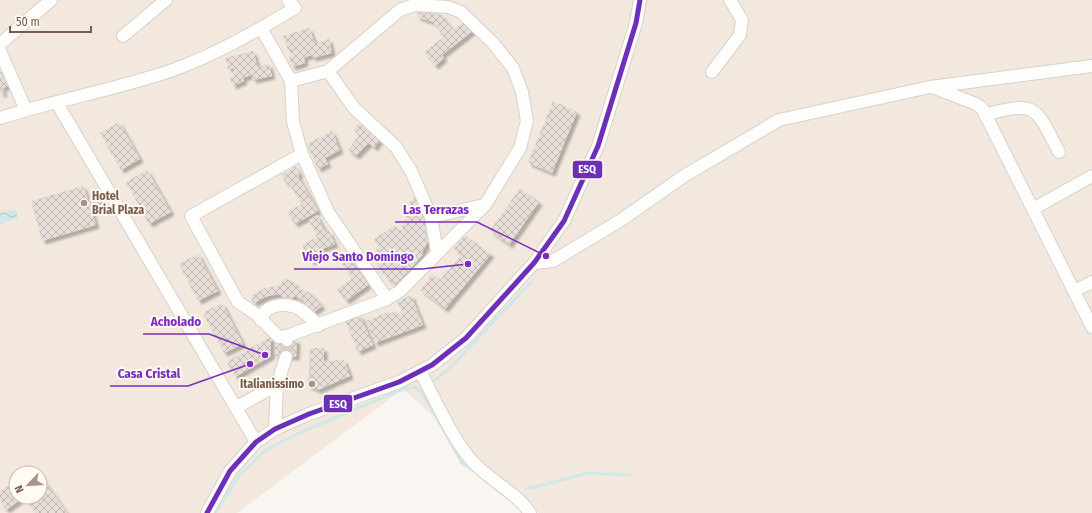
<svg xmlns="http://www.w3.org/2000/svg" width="1092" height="513" viewBox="0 0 1092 513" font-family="'Fira Sans Condensed',sans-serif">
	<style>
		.residential { fill: #f2e8de; fill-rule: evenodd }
		.commercial { fill: #f6e8e1 }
		.water { fill: url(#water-waves) }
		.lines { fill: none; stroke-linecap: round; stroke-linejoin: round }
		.stream { stroke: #d0e8ea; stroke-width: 3 }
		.building { fill: url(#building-cross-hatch); filter: url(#shadow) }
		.minor-tunnel { stroke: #d9cfc7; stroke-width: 12; stroke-dasharray: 12 6; stroke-linecap: butt }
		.minor-casing { stroke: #d7d1cb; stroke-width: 14 }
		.minor { stroke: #fefefd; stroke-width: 12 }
		.bus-1-casing { stroke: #fffaf3; stroke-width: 8 }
		.bus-1 { stroke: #6d2fba; stroke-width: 5 }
		.poi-dot { fill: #a69286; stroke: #fffaf3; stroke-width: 1.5 }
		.labels { text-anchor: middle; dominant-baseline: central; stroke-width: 4; stroke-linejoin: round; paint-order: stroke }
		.poi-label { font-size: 12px; font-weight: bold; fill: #7a5c4d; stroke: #fffaf3; text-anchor: start }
		.leader { fill: none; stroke: #7b2cbf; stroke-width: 1.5 }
		.callout-dot { fill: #7b2cbf; stroke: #fffaf3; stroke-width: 1.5 }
		.callout-label { font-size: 13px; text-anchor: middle; font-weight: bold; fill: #7b2cbf; stroke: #fffaf3; stroke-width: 4; stroke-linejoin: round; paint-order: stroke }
		.line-badge { stroke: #fffaf3; stroke-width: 1.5 }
		.badge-label { font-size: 11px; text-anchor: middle; font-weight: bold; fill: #fff }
	</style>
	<defs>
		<pattern id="water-waves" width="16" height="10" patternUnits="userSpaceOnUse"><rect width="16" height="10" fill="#d0e8ea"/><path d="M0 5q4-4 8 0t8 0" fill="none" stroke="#aebfc0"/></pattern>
		<pattern id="building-cross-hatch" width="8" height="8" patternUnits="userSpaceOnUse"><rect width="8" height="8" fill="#e6ded7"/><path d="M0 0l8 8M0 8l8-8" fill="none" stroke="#bfb7b1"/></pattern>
		<filter id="shadow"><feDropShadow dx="3.5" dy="3.5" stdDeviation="1" flood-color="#0004"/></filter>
	</defs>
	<rect width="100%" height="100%" fill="#f9f5f0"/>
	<path class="residential" d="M0,0H1092V513H539L403,389L237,513H0ZM16,473H40V497H16Z"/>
	<polygon class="commercial" points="36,464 70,513 4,513 0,507 0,489 16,478 16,497 40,497 40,473 23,473"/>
	<polygon class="water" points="16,209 18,218 0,224 0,213"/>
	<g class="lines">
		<g class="stream">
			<polyline points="435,380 451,367 531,282"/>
			<polyline points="527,489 589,473 630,475"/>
			<polyline points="215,513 240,475 267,449 297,434 403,389 415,387 420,391 429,404 462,463 477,473"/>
		</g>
	</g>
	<g class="building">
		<polygon points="419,7 441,15 453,30 465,20 474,30 442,55 444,58 435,66 424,52 444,37 433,22 417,17"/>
		<polygon points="309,28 315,43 329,39 332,53 313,58 311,55 304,58 305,63 292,67 289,56 294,55 292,49 288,50 283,36"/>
		<polygon points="253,51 258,67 269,64 272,76 253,80 251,75 243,78 244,81 233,86 230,77 234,75 233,68 228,69 225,58"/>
		<polygon points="4,70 9,86 2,88 4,93 0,94 0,72"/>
		<polygon points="553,101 577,112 552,173 528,163"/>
		<polygon points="119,122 140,159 121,170 100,133"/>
		<polygon points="360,122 380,140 374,148 369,143 356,156 348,150 359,135 354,130"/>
		<polygon points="332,131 340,150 325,158 328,164 318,169 307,144"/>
		<polygon points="295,166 300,174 298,176 318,211 295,224 287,212 302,204 288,182 286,183 281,175"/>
		<polygon points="147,170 171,212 149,224 126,182"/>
		<polygon points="83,186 88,199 99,196 103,208 92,212 96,225 42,241 31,201"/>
		<polygon points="520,188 539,202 509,245 490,231"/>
		<polygon points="418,195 422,207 420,208 425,221 427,219 430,230 428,237 430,238 422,252 423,254 397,285 386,277 371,255 379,246 374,239 394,226 404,232 402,226 407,217 404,211 409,208 408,203"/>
		<polygon points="317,215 326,233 329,231 335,244 322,249 324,253 316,256 318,259 311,262 302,245 317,237 309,220"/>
		<polygon points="464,235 491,254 445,309 420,290 432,274 440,280 461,255 454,249"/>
		<polygon points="198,254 218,291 198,301 179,264"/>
		<polygon points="350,258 368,285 346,301 337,289 352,278 342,264"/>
		<polygon points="284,278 294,282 297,287 310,293 322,306 314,312 303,300 294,296 291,300 287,301 280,294 268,296 254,303 250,297 265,288 279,286"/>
		<polygon points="411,295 423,325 375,343 366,321 388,312 389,314 396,311 398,314 402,312 397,302"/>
		<polygon points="222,303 243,344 224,353 203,313"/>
		<polygon points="360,315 373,345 358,352 345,321"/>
		<polygon points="271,336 271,356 235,377 227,362"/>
		<polygon points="275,340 297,340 296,357 275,356"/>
		<polygon points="310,348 324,348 324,361 344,360 350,376 318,390 308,386"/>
		<polygon points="34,467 39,473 26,473"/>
		<polygon points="40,475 67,513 35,513 24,497 40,497"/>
		<polygon points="16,480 16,497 24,497 6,510 0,502 0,491"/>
	</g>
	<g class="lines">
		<polyline class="minor-tunnel" points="286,357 287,340"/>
		<g class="minor-casing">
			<g id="minor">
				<polyline points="261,28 291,81 293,122 302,154 328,212 387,299"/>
				<polyline points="123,36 166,0"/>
				<polyline points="0,44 51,0"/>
				<polyline points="0,51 26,110"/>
				<polyline points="328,71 354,108 396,147 411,171 431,217 437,252"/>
				<polyline points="712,72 740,35 742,20 730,0"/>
				<polyline points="932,87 976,104 982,108 1092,327"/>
				<polyline points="57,103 256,442"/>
				<path d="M985,115C1038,100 1035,107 1059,152"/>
				<path d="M0,118C56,100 114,90 170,71C213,56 255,32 295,8L288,0"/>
				<polyline points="1033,209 1092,176"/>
				<polyline points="431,217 484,205"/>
				<polyline points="534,263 553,261 621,220 684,176 779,120 930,87 1092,66"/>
				<polyline points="1074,291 1092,282"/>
				<path d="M261,320C265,303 288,302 301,310C308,315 313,320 318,326"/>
				<polyline points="287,336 279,337 256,314 238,302 191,216 302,154"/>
				<polyline points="287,340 287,336 387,299 400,291 485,205 520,148 527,121 522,92 513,68 493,43 461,12 448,7 414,5 400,10 328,71 291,81"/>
				<path d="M420,371C435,399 454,443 475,464C492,482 516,492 530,513"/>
				<polyline points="237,407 277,385"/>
				<polyline points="275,429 277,385 286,357"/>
				<polyline points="207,513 230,471 256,442 275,429 309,414 399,382 432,365 466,338 534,263 564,221 598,146 636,23 640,0"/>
			</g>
		</g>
		<use href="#minor" class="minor"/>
		<g class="bus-1-casing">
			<polyline id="bus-1" points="207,513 230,471 256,442 275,429 309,414 399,382 432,365 466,338 534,263 564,221 598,146 636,23 640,0"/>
		</g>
		<use href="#bus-1" class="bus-1"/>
	</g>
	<g class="poi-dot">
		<circle cx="84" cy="203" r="4"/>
		<circle cx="312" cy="384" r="4"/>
	</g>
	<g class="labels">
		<g class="poi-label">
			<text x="92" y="196">Hotel<tspan x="92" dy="14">Brial Plaza</tspan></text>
			<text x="304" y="384" text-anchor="end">Italianissimo</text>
		</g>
	</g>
	<path class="leader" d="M546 256L477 222H395M468 264L422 269H294M265 355L209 334H143M250 364L188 386H110"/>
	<g class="callout-dot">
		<circle cx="546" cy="256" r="4"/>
		<circle cx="468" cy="264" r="4"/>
		<circle cx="265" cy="355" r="4"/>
		<circle cx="250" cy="364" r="4"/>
	</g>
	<g class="callout-label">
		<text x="436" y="214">Las Terrazas</text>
		<text x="358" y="261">Viejo Santo Domingo</text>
		<text x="176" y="326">Acholado</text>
		<text x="149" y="378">Casa Cristal</text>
	</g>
	<g class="line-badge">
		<rect x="572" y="160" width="31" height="19" rx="4" fill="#6d2fba"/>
		<rect x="323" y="394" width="30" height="19" rx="4" fill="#6d2fba"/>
	</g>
	<g class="badge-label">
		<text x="587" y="173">ESQ</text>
		<text x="338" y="408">ESQ</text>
	</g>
	<g transform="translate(28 485) rotate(245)"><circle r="19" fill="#fffaf3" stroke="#cabbb1"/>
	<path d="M0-3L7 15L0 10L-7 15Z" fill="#a69286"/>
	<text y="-6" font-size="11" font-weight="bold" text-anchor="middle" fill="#7a5c4d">N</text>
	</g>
	<path d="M10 26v6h81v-6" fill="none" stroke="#7a5c4d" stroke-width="2"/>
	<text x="16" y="26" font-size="12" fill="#7a5c4d" stroke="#fffaf3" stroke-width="3" paint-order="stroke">50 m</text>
</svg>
